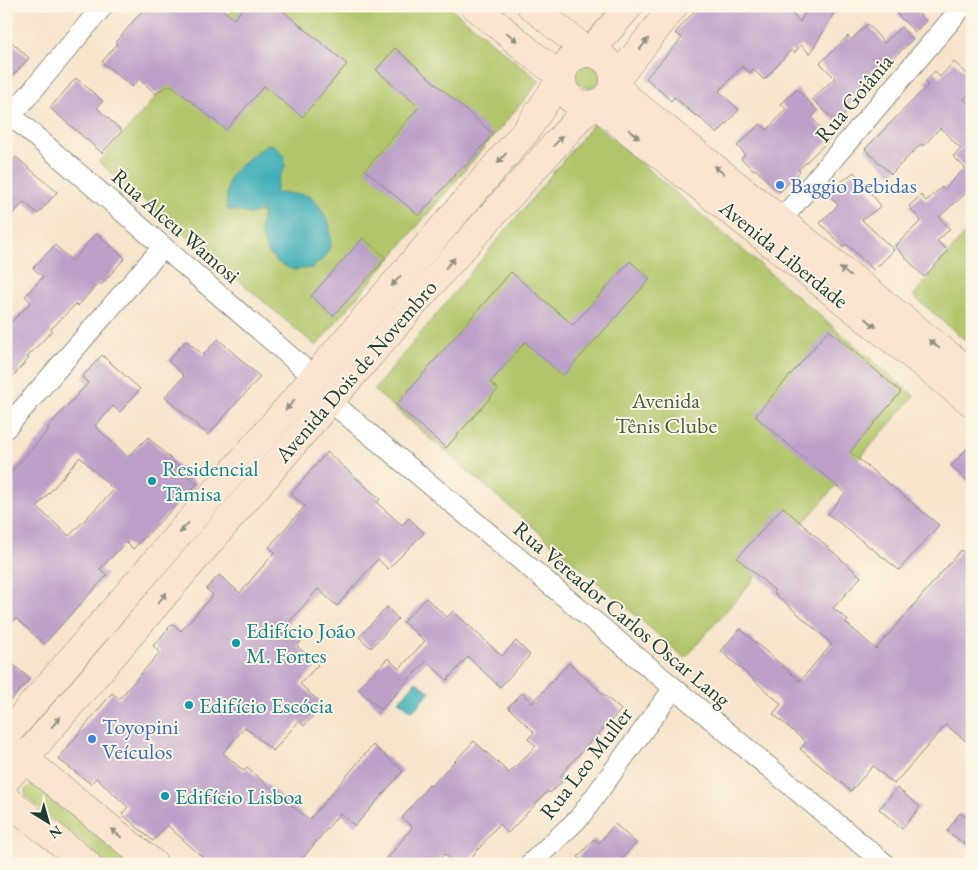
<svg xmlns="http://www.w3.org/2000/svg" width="978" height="870" viewBox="0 0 978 870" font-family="'EB Garamond',serif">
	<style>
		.green { fill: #b1c66a; stroke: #68824f }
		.water { fill: #3eaeb9; stroke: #2e7676 }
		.building { fill: #bca0c9; fill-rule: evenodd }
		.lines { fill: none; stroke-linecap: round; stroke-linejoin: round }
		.street-casing { stroke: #8b9080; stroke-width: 22 }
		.secondary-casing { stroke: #8b9080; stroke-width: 29 }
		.street { stroke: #fff; stroke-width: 20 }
		.secondary { stroke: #fce5d0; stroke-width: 28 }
		.oneway { fill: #8e9182 }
		.shop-dot { fill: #3f7fe0; stroke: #fcf5e5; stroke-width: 2 }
		.culture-dot { fill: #0f9aa8; stroke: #fcf5e5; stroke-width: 2 }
		.labels { text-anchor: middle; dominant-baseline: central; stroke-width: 4; stroke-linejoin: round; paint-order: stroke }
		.street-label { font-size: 22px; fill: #1f3d34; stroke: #fcf5e5 }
		.shop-label { font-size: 22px; fill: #366cbe; stroke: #fcf5e5; text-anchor: start }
		.park-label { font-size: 22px; fill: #445f42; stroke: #fcf5e5 }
		.culture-label { font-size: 22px; fill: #0d838f; stroke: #fcf5e5; text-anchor: start }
	</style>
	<rect width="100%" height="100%" fill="#fcf5e5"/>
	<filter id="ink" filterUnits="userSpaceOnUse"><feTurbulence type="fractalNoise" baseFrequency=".02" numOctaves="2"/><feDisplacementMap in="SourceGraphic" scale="10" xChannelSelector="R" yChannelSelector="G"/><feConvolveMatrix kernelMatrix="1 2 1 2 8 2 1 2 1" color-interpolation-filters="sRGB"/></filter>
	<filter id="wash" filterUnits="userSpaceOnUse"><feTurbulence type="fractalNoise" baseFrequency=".0096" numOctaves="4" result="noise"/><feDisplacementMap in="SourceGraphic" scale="20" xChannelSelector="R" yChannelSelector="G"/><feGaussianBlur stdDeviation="1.12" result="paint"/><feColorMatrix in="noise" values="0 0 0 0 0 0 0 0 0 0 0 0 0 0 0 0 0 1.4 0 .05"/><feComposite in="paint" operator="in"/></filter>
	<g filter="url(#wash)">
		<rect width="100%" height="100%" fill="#f7e4cb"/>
		<g class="green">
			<polygon points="235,6 448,6 540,81 316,346 99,162"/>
			<circle cx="588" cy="76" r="12"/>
			<polygon points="594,123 914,396 685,658 374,390"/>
			<polygon points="972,225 972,346 913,296"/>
			<polygon points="33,782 136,864 105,864 26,797 25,790"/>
		</g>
		<g class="water">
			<path d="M268,144L275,146L284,156L285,167L278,180L275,193L301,194L311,197L320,207L329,223L331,245L324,258L312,268L294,270L278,263L267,251L260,231L263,211L249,214L227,209C227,199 226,185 231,176C234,169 260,149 268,144Z"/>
			<polygon points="416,681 430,692 412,712 399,701"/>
		</g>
		<g id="blocks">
			<g class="building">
				<polygon points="146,6 219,6 234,19 245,6 277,6 347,64 302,117 264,86 226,130 171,85 160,90 156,94 139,79 132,87 102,62 117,44 116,42"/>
				<polygon points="699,6 784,6 800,22 809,6 838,6 810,54 801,45 794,53 791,50 764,80 753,69 750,73 742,66 719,91 739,110 717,134 697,115 696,116 674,97 671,101 646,78 682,38 675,33"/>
				<polygon points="904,6 911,6 926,21 915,32 897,14"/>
				<polygon points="868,24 884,43 901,27 913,39 865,86 866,87 845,107 849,111 836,122 812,99 835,78 820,63 848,36 851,40"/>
				<polygon points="6,37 29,58 6,83"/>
				<polygon points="395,48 493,134 465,167 463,166 419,216 365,170 419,107 376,70"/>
				<polygon points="954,62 972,78 972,91 964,99 972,106 972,188 939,217 950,229 937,241 948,251 924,277 895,246 921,221 909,206 921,195 926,201 942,187 944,189 965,168 953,156 961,149 940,128 923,146 921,144 891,174 865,149 928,85 925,82 935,71 940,77"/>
				<polygon points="76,78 103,101 97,108 122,131 102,153 50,108"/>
				<polygon points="797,89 818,111 812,117 829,140 798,170 800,171 780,192 755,169 754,170 741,159 745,154 737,146 760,124 767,130 786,109 781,104"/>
				<polygon points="16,157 57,192 38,214 24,202 6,222 6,168"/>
				<polygon points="854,172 881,206 862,220 894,250 874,270 846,244 843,247 820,223 838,205 827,193"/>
				<polygon points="96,233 125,258 101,285 99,282 78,306 76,304 51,329 52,331 27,357 29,358 6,384 6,327 31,302 25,296 43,277 33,268 55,245 72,261"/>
				<polygon points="363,238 386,258 333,316 311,296"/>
				<polygon points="630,261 650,279 563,376 525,342 490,383 498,389 446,448 396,405 511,272 573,325"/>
				<polygon points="829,330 901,392 850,452 939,525 899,570 828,514 845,493 755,416"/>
				<polygon points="218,339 260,377 208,435 165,397 184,376 168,361 186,340 203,355"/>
				<path d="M102,355L140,389L120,412L113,406L95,426L128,457L148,437L197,484L133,549L126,542L100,569L107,575L44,644L16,618L6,629V478L49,429L47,428L88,383L82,377ZM80,457L114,490L69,536L37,507Z"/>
				<polygon points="972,443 972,485 951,466"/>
				<polygon points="327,452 380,499 377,503 402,525 409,518 424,533 388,569 378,559 337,606 318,589 285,627 301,641 297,646 318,665 300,684 323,705 304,726 299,721 273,751 245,727 223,753 244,771 247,768 309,820 373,745 403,771 355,826 340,813 298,864 210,864 167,825 153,841 122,814 128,807 96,778 91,784 58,759 112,693 119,699 160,652 153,646 172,624 181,631 213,595 206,589 219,575 240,593 275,552 269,547 305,506 291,494"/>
				<polygon points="783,507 861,577 833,608 848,620 846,623 876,649 961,550 972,559 972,746 946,725 894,784 873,766 851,791 800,749 806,742 773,714 781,704 721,651 740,629 800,681 832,644 773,592 774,590 737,558"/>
				<polygon points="426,598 447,617 453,611 502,656 516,641 530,655 500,687 468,657 447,680 426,661 381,710 358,689 388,658 399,669 425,641 403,622"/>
				<polygon points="387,607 398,619 371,648 359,637"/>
				<polygon points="6,658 30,679 6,705"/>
				<polygon points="569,663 621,710 592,741 592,740 560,776 564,780 550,793 548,791 508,833 499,824 466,864 457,864 444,854 436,864 383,864 412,827 402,818 429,785 431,786 474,741 509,773 536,746 528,739 534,732 508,707 522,693 532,703"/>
				<polygon points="897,788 920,807 902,829 879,809"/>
				<polygon points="960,813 972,821 972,849 947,831"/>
				<polygon points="615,824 636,843 618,864 586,864 578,857 594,839 599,843"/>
			</g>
		</g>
	</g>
	<g filter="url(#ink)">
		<use href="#blocks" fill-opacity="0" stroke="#8b9080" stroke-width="1"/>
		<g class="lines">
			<g class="street-casing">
				<g id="street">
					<polyline points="6,111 314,377"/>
					<polyline points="6,122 103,6"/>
					<polyline points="781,220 963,6"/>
					<polyline points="330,401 885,864"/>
					<polyline points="6,428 163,247"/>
					<polyline points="530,864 579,818 674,688"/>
				</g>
			</g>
			<g class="secondary-casing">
				<g id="secondary">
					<polyline points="475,6 538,59 562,77"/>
					<polyline points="531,6 589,53"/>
					<polyline points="589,53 629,6"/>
					<circle cx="588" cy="79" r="26"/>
					<polyline points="615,81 625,96 972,374"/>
					<polyline points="615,81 674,6"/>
					<polyline points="596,104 972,403"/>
					<polyline points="6,735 526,131 562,77"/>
					<polyline points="11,748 154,864"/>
					<polyline points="6,780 330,401 444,269 579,118 596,104"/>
					<polyline points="6,799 87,864"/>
				</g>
			</g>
			<use href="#street" class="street"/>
			<use href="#secondary" class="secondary"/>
		</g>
		<defs><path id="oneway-solid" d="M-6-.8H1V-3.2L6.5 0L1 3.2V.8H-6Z" transform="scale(1.25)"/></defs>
		<g class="oneway">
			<use href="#oneway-solid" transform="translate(512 37) rotate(40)"/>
			<use href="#oneway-solid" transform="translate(644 44) rotate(-52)"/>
			<use href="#oneway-solid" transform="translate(634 134) rotate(39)"/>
			<use href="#oneway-solid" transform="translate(558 141) rotate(-48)"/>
			<use href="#oneway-solid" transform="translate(502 158) rotate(131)"/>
			<use href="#oneway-solid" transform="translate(719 170) rotate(-142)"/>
			<use href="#oneway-solid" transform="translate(450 263) rotate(-48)"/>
			<use href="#oneway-solid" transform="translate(845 272) rotate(-141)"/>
			<use href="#oneway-solid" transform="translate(396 281) rotate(131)"/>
			<use href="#oneway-solid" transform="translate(871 323) rotate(39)"/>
			<use href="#oneway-solid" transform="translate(934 344) rotate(-141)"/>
			<use href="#oneway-solid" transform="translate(290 405) rotate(131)"/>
			<use href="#oneway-solid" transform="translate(184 528) rotate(131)"/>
			<use href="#oneway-solid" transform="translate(162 598) rotate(-50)"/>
			<use href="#oneway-solid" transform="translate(56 722) rotate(-49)"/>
			<use href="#oneway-solid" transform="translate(116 833) rotate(-141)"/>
		</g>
	</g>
	<g class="shop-dot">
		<circle cx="780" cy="185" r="5"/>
		<circle cx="92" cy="739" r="5"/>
	</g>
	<g class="culture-dot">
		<circle cx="152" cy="481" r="5"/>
		<circle cx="236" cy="643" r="5"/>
		<circle cx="189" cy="705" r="5"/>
		<circle cx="165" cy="796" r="5"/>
	</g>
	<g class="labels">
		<g class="street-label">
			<text transform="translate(854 98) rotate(-50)">Rua Goiânia</text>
			<text transform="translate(176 226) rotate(41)">Rua Alceu Wamosi</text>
			<text transform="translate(784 254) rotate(39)">Avenida Liberdade</text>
			<text transform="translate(356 371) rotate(-49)">Avenida Dois de Novembro</text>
			<text transform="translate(622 614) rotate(40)">Rua Vereador Carlos Oscar Lang</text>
			<text transform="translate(586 763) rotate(-52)">Rua Leo Muller</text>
		</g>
		<g class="shop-label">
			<text x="790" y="185">Baggio Bebidas</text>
			<text x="102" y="726">Toyopini<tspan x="102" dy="25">Veículos</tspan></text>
		</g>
		<g class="park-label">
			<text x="666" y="400">Avenida<tspan x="666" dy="25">Tênis Clube</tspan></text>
		</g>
		<g class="culture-label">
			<text x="162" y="468">Residencial<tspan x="162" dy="25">Tâmisa</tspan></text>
			<text x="246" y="630">Edifício João<tspan x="246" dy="25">M. Fortes</tspan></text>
			<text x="199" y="705">Edifício Escócia</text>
			<text x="175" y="796">Edifício Lisboa</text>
		</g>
	</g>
	<rect width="978" height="870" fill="none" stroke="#fcf5e5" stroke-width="25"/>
	<g transform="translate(48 822) rotate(143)" stroke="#fcf5e5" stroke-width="4" paint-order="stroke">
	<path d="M0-4L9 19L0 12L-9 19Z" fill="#1f3d34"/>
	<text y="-8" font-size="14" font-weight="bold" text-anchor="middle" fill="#1f3d34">N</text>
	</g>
</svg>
